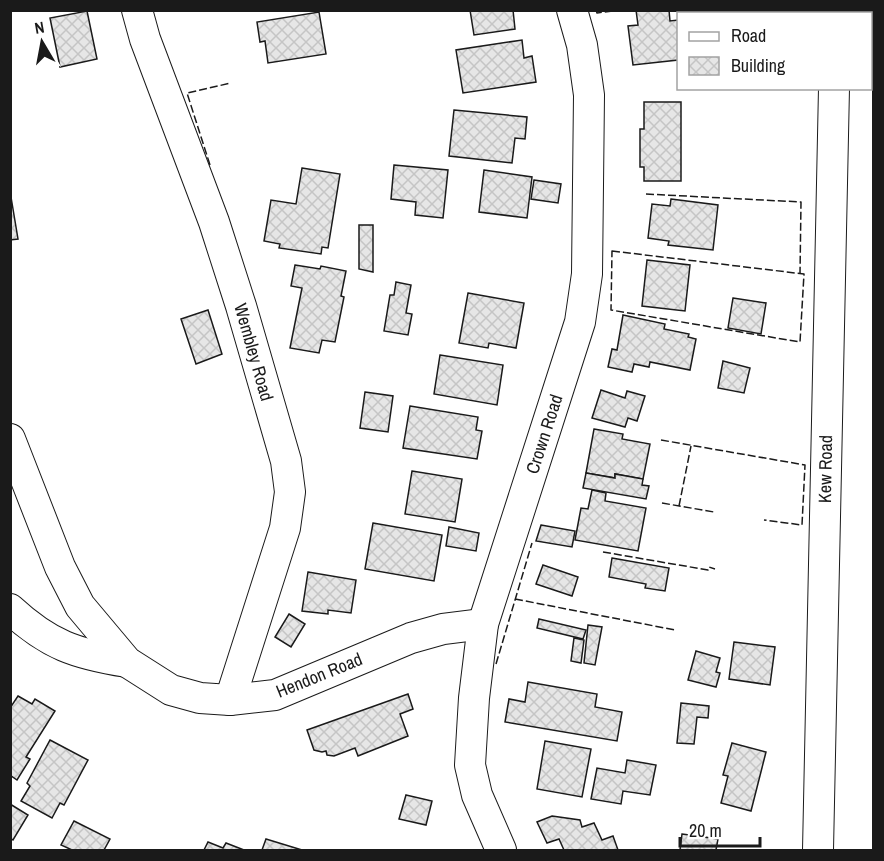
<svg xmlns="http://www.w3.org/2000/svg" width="884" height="861" viewBox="0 0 884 861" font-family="'Archivo Narrow',sans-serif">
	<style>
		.building { fill: url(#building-cross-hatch); stroke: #1a1a1a; stroke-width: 1.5 }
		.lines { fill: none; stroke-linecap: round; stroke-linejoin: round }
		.minor-casing { stroke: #1a1a1a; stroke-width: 32 }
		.minor { stroke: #fff; stroke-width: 30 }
		.fence { stroke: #1a1a1a; stroke-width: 1.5; stroke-dasharray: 8 3; stroke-linecap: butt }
		.labels { text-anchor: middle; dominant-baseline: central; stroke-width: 4.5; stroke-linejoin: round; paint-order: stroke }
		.street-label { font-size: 18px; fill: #1a1a1a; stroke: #fff }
	</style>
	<defs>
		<pattern id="building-cross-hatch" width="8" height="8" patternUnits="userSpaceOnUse" patternTransform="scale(1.5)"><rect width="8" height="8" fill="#e6e6e6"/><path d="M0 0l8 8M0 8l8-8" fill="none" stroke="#c5c5c5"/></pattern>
	</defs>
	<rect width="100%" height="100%" fill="#fff"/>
	<g class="building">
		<polygon points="470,10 513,10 515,29 474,35"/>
		<polygon points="636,10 669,10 670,21 678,20 678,60 633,65 628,26 638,25"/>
		<polygon points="87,11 97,59 60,67 50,18"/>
		<polygon points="319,12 326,54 268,63 265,41 260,42 257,22"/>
		<polygon points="522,40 524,58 532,56 536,82 463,93 456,50"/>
		<polygon points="644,102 681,102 681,181 644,181 644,167 640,167 640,129 644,129"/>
		<polygon points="454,110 527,117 525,139 515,138 512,163 449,156"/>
		<polygon points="394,165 448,170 443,218 415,215 416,202 391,199"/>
		<polygon points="302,168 340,174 328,248 322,247 321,254 279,248 280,244 264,241 271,200 296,204"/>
		<polygon points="484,170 532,177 527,218 479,212"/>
		<polygon points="534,180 561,184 558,203 531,199"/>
		<polygon points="10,191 18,239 10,240"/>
		<polygon points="671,199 718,205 713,250 668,245 669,241 648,238 652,204 670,206"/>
		<polygon points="359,225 373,225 373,272 359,269"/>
		<polygon points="647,260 690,265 685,311 642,306"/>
		<polygon points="295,265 320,269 321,266 346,271 341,296 344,297 335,342 322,340 319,353 290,348 302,288 291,286"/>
		<polygon points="396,282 411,285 406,313 412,314 408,335 384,331 390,295 394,295"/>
		<polygon points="468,293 524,303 516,348 489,343 488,348 459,343"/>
		<polygon points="733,298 766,303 761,334 728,328"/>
		<polygon points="208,310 222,354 196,364 181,319"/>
		<polygon points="623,315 665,324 664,329 689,334 688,337 696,339 690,370 650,362 649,367 634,364 632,372 608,367 612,349 617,350"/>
		<polygon points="440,355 503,365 497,405 434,394"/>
		<polygon points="723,361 750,368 744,393 718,388"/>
		<polygon points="601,390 625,398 627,391 645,396 637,421 628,418 625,427 592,418"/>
		<polygon points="365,392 393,396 388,432 360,428"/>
		<polygon points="410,406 478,417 476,430 482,431 477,459 403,448"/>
		<polygon points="594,429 623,434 622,439 650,444 643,479 615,474 615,478 586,473"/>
		<polygon points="412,471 462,479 455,522 405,514"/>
		<polygon points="586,473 615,478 615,474 643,479 642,485 649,486 646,499 583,488"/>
		<polygon points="592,490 606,493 605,501 646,508 638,551 575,540 581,508 588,509"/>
		<polygon points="373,523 442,535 434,581 365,569"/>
		<polygon points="541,525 575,531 572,547 536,541"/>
		<polygon points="449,527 479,533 476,551 446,546"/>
		<polygon points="612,558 669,568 665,591 645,588 646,584 609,577"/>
		<polygon points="543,565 578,577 572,596 536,584"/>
		<polygon points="308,572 356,580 351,613 328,610 328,614 302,611"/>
		<polygon points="289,614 305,624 291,647 275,637"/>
		<polygon points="539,619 586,630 583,639 537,628"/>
		<polygon points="588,625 602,627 595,665 584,663"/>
		<polygon points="574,638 584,640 581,663 571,661"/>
		<polygon points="734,642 775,647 770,685 729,679"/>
		<polygon points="696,651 720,658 716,672 720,673 716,687 688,680"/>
		<polygon points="528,682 597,694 595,707 622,712 617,741 505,722 509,699 525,702"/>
		<polygon points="408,694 413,709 400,714 408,736 358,756 355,748 334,756 327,755 326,751 322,752 314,750 307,730"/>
		<polygon points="18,696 32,704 35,699 55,711 26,757 30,759 17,780 10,775 10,708"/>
		<polygon points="681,703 709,706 708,718 697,717 694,744 677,743"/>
		<polygon points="50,740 88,760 64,805 60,803 52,818 21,801 30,786 27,783"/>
		<polygon points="545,741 591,749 582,797 537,789"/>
		<polygon points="732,743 766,752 751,811 721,803 728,776 723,775"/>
		<polygon points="627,760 656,765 650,795 623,791 621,804 591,799 597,768 625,773"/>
		<polygon points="406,795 432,801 426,825 399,819"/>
		<polygon points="10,804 28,815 13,840 10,838"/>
		<polygon points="552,816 580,820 582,827 594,823 602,840 613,836 618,850 564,850 559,839 547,843 537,822"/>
		<polygon points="74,821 110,839 104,850 72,850 61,845"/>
		<polygon points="682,834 718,839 716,850 680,850"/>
		<polygon points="266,839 302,850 262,850"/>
		<polygon points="208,842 223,848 226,843 244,850 204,850"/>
	</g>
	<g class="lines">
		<g class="minor-casing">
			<g id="minor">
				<polyline points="137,10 145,39 214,222 241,306 286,461 290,492 285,528 230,700"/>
				<polyline points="836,14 836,10"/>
				<polyline points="10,439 60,567 80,606 127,662 171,690 200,698 230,700 275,695 411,638 443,629 483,624"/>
				<path d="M10,609C49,645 76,654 127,662"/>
				<polyline points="501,850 477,795 470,765 474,698 483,624 580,322 587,274 589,95 582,45 572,10"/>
				<polyline points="818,850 834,88"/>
			</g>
		</g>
		<use href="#minor" class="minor"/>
		<g class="fence">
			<polyline points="596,10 597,13 620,10"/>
			<polyline points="210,165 187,93 231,83"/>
			<polyline points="646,194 801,202 800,274"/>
			<polygon points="612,251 804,274 800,342 611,310"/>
			<polyline points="661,440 805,465 802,525 764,520"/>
			<polyline points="662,503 714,512"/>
			<polyline points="679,506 691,446"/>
			<polyline points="603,552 708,570 709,567 715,569"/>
			<polyline points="515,599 675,630"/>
			<polyline points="496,664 532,543"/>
		</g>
	</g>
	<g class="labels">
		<g class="street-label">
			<text transform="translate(254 352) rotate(74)">Wembley Road</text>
			<text transform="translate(544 434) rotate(-72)">Crown Road</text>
			<text transform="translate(825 469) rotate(-89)">Kew Road</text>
			<text transform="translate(319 675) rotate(-22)">Hendon Road</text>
		</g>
	</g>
	<rect width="884" height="861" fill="none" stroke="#1a1a1a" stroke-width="24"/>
	<rect x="677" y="12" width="195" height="78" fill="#ffffff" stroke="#a3a3a3" stroke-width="1.5"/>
	<rect x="689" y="32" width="30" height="9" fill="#ffffff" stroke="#a3a3a3" stroke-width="1.5"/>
	<text x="731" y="42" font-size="18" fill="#1a1a1a">Road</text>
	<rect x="689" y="57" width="30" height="18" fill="url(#building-cross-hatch)" stroke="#a3a3a3" stroke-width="1.5"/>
	<text x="731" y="72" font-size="18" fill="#1a1a1a">Building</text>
	<g transform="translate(42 42) rotate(350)" stroke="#ffffff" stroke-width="4.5" paint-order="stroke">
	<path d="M0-4.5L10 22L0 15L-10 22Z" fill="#1a1a1a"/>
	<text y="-9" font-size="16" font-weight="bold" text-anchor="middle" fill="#1a1a1a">N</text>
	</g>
	<path d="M680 837v9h80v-9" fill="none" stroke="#1a1a1a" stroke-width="3"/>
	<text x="689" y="837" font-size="18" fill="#1a1a1a" stroke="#ffffff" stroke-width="4.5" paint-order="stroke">20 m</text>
</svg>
